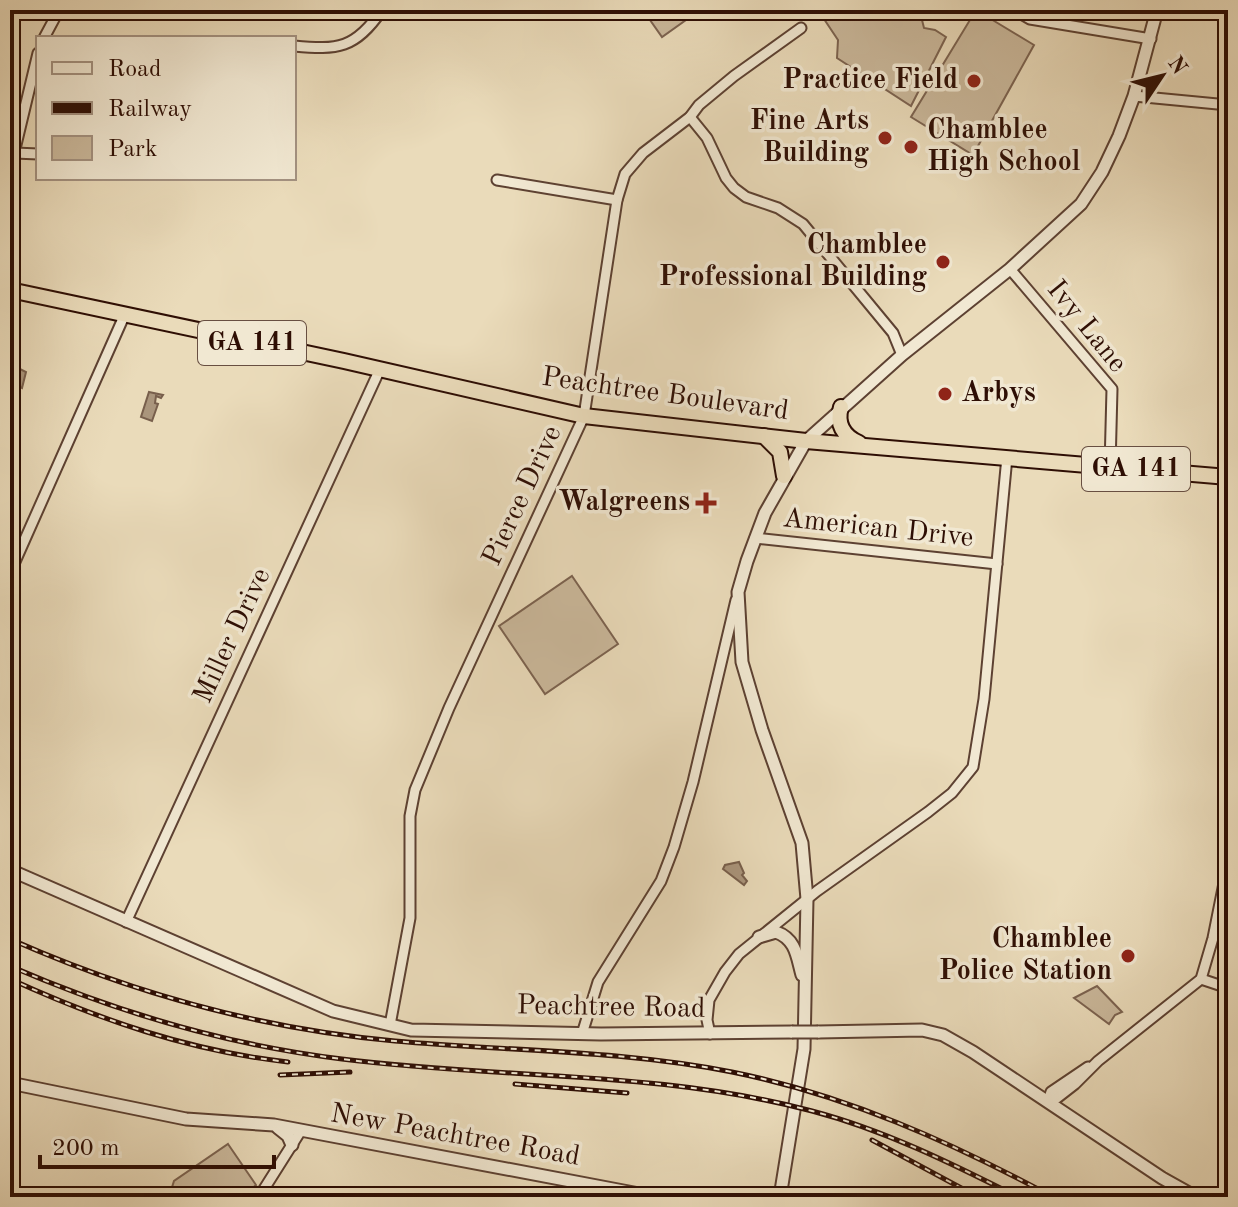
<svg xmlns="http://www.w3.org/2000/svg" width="1238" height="1207" viewBox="0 0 1238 1207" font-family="'Old Standard TT',serif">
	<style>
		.green { fill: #cab89b; stroke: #7c6350; stroke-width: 2 }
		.water { fill: #aa957c; stroke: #785f4c; stroke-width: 2 }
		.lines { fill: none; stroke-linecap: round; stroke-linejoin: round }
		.minor-casing { stroke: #5d4132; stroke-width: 13 }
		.tertiary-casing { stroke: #5d4132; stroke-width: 15 }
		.trunk-casing { stroke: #2e0e04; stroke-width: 18 }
		.minor { stroke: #f1e8d2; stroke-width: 9 }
		.tertiary { stroke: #f1e8d2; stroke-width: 11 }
		.trunk { stroke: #eadbba; stroke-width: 14 }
		.rail-casing { stroke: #2e0e04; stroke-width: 5 }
		.rail { stroke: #f1e8d2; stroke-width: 2; stroke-dasharray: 6; stroke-linecap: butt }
		.tertiary-bridge-casing { stroke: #5d4132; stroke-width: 15; stroke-linecap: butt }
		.tertiary-bridge { stroke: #f1e8d2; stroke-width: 11 }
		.poi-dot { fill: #8f2418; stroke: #f1e8d2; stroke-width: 3 }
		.labels { text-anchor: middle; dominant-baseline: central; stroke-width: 7; stroke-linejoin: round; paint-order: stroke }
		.shield { fill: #f1e8d2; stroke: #684f42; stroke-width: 2 }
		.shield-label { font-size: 26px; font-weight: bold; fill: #2e0e04 }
		.poi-label { font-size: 28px; font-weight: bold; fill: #2e0e04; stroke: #f1e8d2; text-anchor: end }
		.street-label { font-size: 28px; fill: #2e0e04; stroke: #f1e8d2 }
	</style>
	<rect width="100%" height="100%" fill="#eadbba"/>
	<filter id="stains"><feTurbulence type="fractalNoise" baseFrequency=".0025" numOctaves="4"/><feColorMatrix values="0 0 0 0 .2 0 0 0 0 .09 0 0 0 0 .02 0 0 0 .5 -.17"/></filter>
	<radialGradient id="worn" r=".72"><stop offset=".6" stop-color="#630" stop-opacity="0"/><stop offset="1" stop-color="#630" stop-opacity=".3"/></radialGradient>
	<g class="green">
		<polygon points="643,10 700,10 662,37"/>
		<polygon points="818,10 922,10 920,12 924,28 935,30 946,37 911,106 837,58 838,40"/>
		<polygon points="976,10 1034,45 973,155 911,117"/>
		<polygon points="572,576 618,644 545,694 499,626"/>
		<polygon points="1097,986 1122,1012 1115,1015 1109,1024 1074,998"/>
		<polygon points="228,1144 256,1185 243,1197 169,1197 174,1181"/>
	</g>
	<g class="water">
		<polygon points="12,365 26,372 22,388 10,382 10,367"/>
		<polygon points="149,392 163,395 161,398 156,396 155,403 158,404 152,421 141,417"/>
		<polygon points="739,862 744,873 742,875 747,881 744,885 723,869 725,865"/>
	</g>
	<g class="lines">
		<g class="minor-casing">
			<g id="minor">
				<polyline points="1014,10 1030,19 1151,39"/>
				<polyline points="44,38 59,10"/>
				<path d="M294,46C338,50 355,49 382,10"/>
				<polyline points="1134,96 1228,105"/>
				<polyline points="690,117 707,138 726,178 734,188 746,197 778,208 803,224 893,333 902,355"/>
				<polyline points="15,153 38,154"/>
				<polyline points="10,170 38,53"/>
				<polyline points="497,180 617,200"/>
				<polyline points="1010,269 1112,389 1110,467"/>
				<polyline points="755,538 997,564"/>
				<polyline points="10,573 125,314"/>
				<polyline points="126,922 380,369"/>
				<polyline points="1201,979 1228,988"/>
				<polyline points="390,1025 410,918 410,816 415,790 449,708 584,416 617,200 625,174 643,153 690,117 699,105 734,76 801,28"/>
				<polyline points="582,1034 598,982 661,881 674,847 693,782 736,600"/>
				<polyline points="710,1034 707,1020 709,1000 725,972 739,954 817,891 928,812 952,793 973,767 984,699 1007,457"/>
				<polyline points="1048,1101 1057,1098 1075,1084 1098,1061 1201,979 1213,938 1228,863"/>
				<polyline points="1048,1101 1051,1092 1088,1067"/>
				<polyline points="259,1197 300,1132"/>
			</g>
		</g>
		<g class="tertiary-casing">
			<g id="tertiary">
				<polyline points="10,870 333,1011 411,1030 601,1034 792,1032"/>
				<path d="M759,937L776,932C796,939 797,957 802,975"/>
				<polyline points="818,1032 922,1030 943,1035 973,1052 1162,1178 1196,1197"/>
				<polyline points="10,1083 186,1119 274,1125 655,1197"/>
				<polyline points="278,1128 288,1136 292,1145"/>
				<polyline points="780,1197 804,1049 807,899 802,843 762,730 742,662 738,592 747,561 765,513 806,441 902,355 1010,269 1081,204 1102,172 1119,136 1134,96 1157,10"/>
			</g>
		</g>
		<g class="trunk-casing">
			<g id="trunk">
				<polyline points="10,290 344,361 584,416 806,441 1228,477"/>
				<path d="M841,407C836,424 843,436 859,443"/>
				<polyline points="764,436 780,452 784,476"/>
			</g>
		</g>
		<use href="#minor" class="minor"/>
		<use href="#tertiary" class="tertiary"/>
		<use href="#trunk" class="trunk"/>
		<g class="rail-casing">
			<g id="rail">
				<path d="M10,939C132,993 262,1029 395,1041C507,1051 621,1050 732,1072C846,1095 951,1142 1053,1197"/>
				<path d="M10,966C116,1012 227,1045 342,1059C498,1079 658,1070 812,1111C884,1130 951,1163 1018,1197"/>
				<path d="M10,979C100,1020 190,1051 288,1062"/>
				<polyline points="280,1075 350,1072"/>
				<polyline points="515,1084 627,1093"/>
				<polyline points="872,1140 978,1197"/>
			</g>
		</g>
		<use href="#rail" class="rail"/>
		<g class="tertiary-bridge-casing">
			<polyline id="tertiary-bridge" points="792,1032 818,1032"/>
		</g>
		<use href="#tertiary-bridge" class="tertiary-bridge"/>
	</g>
	<g class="poi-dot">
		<circle cx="974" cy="81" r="8"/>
		<circle cx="885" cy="138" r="8"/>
		<circle cx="911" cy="147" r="8"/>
		<circle cx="943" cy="262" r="8"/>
		<circle cx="945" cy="394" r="8"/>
		<path d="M702 491h8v8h8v8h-8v8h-8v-8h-8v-8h8z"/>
		<circle cx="1128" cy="956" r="8"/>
	</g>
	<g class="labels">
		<g class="shield">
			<rect x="198" y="321" width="108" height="44" rx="6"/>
			<rect x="1082" y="447" width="108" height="44" rx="6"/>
		</g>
		<g class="shield-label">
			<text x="252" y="343">GA 141</text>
			<text x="1136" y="469">GA 141</text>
		</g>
		<g class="poi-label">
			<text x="958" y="81">Practice Field</text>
			<text x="869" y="122">Fine Arts<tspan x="869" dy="32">Building</tspan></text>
			<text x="927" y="131" text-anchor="start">Chamblee<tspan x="927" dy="32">High School</tspan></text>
			<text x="927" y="246">Chamblee<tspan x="927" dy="32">Professional Building</tspan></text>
			<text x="961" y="394" text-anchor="start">Arbys</text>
			<text x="690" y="503">Walgreens</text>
			<text x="1112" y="940">Chamblee<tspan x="1112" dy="32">Police Station</tspan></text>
		</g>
		<g class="street-label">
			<text transform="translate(1086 327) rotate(51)">Ivy Lane</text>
			<text transform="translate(665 395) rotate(8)">Peachtree Boulevard</text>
			<text transform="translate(523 496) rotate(-65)">Pierce Drive</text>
			<text transform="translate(878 529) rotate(6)">American Drive</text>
			<text transform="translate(233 636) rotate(-65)">Miller Drive</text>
			<text transform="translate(611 1008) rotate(1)">Peachtree Road</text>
			<text transform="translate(455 1136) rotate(10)">New Peachtree Road</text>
		</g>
	</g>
	<rect width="1238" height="1207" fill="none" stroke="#eadbba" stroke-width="40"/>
	<rect x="12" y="12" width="1214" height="1183" fill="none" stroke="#2e0e04" stroke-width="4"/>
	<rect x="20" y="20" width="1198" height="1167" fill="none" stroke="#2e0e04" stroke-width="2"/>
	<rect x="36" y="36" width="260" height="144" fill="#f1e8d2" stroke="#a39180" stroke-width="2"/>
	<rect x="52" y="62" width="40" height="12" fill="#f1e8d2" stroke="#a39180" stroke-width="2"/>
	<text x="108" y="76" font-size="24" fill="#2e0e04">Road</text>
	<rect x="52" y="102" width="40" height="12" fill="#2e0e04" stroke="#a39180" stroke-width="2"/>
	<text x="108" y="116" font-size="24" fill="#2e0e04">Railway</text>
	<rect x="52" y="136" width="40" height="24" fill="#cab89b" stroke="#a39180" stroke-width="2"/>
	<text x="108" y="156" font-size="24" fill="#2e0e04">Park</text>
	<g transform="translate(1162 76) rotate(55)" stroke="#f1e8d2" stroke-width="6" paint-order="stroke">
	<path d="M0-6L14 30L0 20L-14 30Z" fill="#2e0e04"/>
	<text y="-12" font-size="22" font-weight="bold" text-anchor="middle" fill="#2e0e04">N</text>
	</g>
	<path d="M40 1155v12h234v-12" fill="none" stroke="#2e0e04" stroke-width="4"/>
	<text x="52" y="1155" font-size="24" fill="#2e0e04" stroke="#f1e8d2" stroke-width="6" paint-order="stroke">200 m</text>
	<rect width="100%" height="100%" filter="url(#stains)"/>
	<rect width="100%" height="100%" fill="url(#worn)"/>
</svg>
